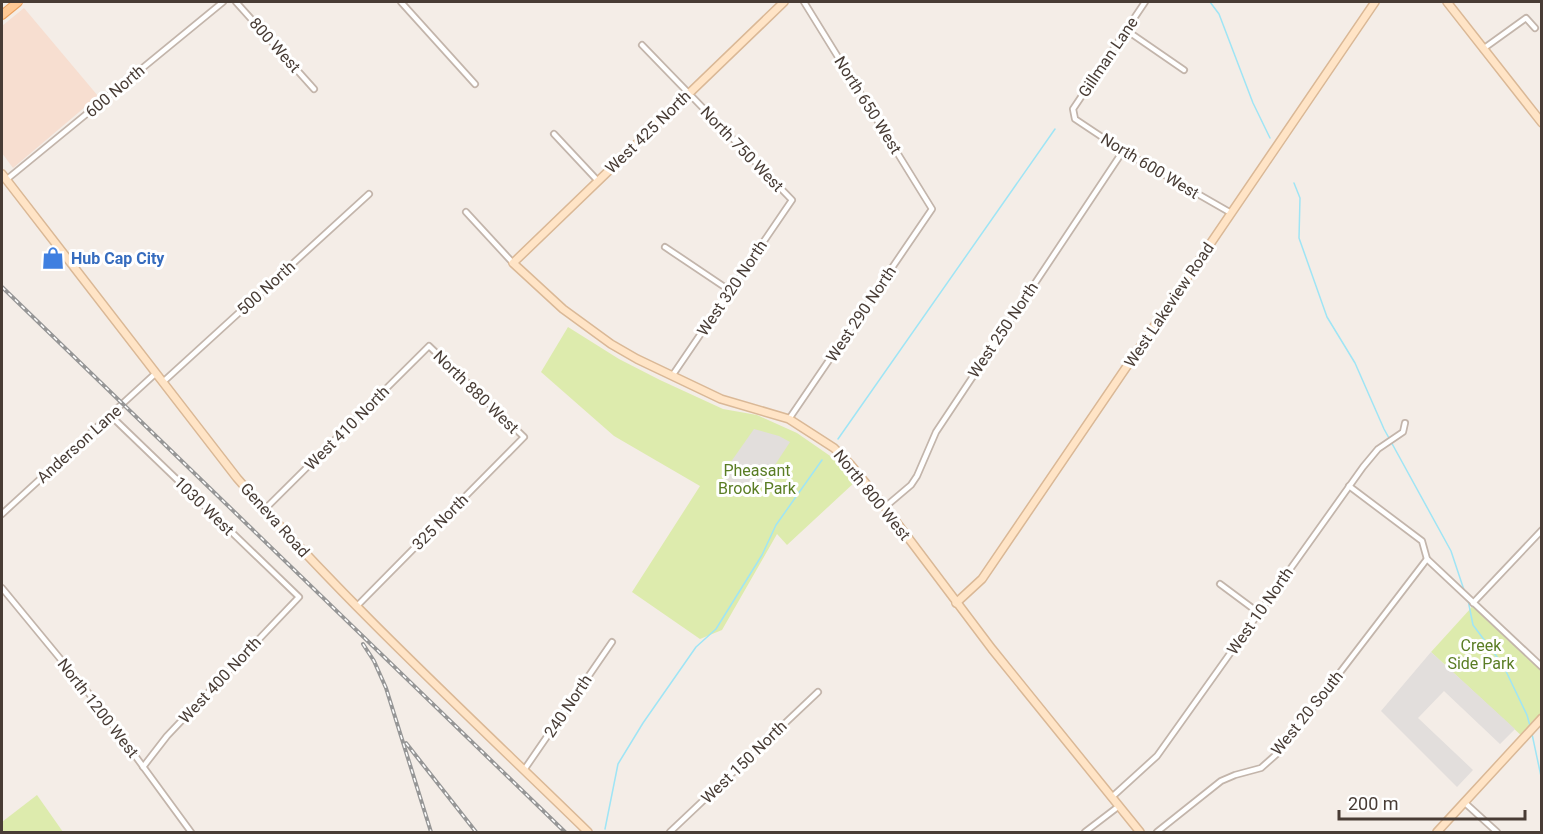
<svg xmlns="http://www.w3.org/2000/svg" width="1543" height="834" viewBox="0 0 1543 834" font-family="Roboto,sans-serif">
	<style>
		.commercial { fill: #f7ded0 }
		.green { fill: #ddebad }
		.parking { fill: #e2dedc }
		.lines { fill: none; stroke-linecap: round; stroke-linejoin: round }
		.stream { stroke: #9fe5f5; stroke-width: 1.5 }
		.street-casing { stroke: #c3b5ab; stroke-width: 8 }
		.secondary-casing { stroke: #dab896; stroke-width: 10 }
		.primary-casing { stroke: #eba05e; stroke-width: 10 }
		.street { stroke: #fff; stroke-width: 4.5 }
		.secondary { stroke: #ffe4c6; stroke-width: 7 }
		.primary { stroke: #ffc995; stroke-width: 8 }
		.rail-casing { stroke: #969696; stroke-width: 4 }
		.rail { stroke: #fff; stroke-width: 1.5; stroke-dasharray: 4.5; stroke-linecap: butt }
		.labels { text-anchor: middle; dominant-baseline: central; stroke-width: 6; stroke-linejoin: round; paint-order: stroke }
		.street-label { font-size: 16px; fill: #483c35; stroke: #fff }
		.shop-label { font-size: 16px; font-weight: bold; fill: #366cbe; stroke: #fff; text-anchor: start }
		.park-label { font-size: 16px; fill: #5a7d24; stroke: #fff }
	</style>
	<rect width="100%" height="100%" fill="#f4ede7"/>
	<polygon class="commercial" points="24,8 98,96 13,168 2,153 2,26"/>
	<g class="green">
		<polygon points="568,327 619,359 660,380 723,409 757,415 797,433 836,460 855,482 787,545 777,534 722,630 700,639 632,592 700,486 614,436 541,372"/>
		<polygon points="1473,603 1541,667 1541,718 1524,738 1431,652 1471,608"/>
		<polygon points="37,795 63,832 2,832 2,822"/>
	</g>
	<g class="parking">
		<polygon points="754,429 779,436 790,442 754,497 721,476"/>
		<polygon points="1431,652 1515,729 1500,744 1444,691 1418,718 1473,770 1457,787 1381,711"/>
	</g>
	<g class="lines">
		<g class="stream">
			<polyline points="1210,2 1219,14 1253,103 1270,138"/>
			<polyline points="1294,183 1300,198 1299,238 1327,317 1355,363 1384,429 1451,551 1465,593"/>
			<polyline points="838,439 1055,129"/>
			<polyline points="1468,600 1473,625 1503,665 1527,715 1530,726"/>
			<polyline points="1532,734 1542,781"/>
			<polyline points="605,829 618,764 643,723 696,647 716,629 762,555 776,525 822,460"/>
		</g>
		<g class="street-casing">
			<g id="street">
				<polyline points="236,2 314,89"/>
				<polyline points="401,2 475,84"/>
				<polyline points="1145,2 1073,109 1075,119 1123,151 1231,213"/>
				<polyline points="1126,30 1184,70"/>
				<polyline points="642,45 792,200 672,376"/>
				<polyline points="1483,49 1526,18 1535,28"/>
				<polyline points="554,134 598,181"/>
				<polyline points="6,180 223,2"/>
				<polyline points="466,212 513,263"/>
				<polyline points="665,247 729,290"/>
				<polyline points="163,382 369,194"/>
				<polyline points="110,415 299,597 167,736 143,767"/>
				<polyline points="789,419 932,209 804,2"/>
				<polyline points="1349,486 1422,541 1427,559 1542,667"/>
				<polyline points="885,507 911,485 917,476 936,432 1123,151"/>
				<polyline points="265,509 429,346 524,437 357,606"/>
				<polyline points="2,514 156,373"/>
				<polyline points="1220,584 1259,613"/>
				<polyline points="2,588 95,701 191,832"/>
				<polyline points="1473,603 1542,530"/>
				<polyline points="524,770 612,642"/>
				<polyline points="1112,797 1157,756 1363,467 1378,449 1403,432 1405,423"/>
				<polyline points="1464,802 1497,832"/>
				<polyline points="670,832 818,692"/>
				<polyline points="1085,832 1119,806"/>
				<polyline points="1157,832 1221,781 1235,775 1261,768 1279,752 1427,559"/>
			</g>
		</g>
		<g class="secondary-casing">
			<g id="secondary">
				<polyline points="784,2 513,263 563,309 611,344 637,359 721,399 789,419 834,448 850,464 885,507 992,649 1140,832"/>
				<polyline points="1447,2 1542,123"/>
				<path d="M2,174L237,478C346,603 469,716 588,832"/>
				<polyline points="956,603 982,579 1375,2"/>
				<polyline points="1437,832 1542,718"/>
			</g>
		</g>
		<g class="primary-casing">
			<polyline id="primary" points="2,15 18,2"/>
		</g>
		<use href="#street" class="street"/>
		<use href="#secondary" class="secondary"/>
		<use href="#primary" class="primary"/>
		<g class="rail-casing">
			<g id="rail">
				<polyline points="2,287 565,832"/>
				<polyline points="363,644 374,661 386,688 431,832"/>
				<polyline points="406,743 476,832"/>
			</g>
		</g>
		<use href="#rail" class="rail"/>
	</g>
	<defs>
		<g id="shop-bare" transform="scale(1.8)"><path d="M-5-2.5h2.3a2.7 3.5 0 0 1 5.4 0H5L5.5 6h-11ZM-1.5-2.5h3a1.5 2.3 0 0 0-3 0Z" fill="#3f7fe0" stroke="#fff" stroke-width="2.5" paint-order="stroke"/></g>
	</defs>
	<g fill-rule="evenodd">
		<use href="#shop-bare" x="53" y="258"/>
	</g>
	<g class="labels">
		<g class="street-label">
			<text transform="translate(275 45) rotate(48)">800 West</text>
			<text transform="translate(1108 57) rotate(-56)">Gillman Lane</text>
			<text transform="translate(115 91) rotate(-40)">600 North</text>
			<text transform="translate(868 105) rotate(58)">North 650 West</text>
			<text transform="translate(648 132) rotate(-44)">West 425 North</text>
			<text transform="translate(742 149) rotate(46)">North 750 West</text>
			<text transform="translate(1150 166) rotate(31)">North 600 West</text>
			<text transform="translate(266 288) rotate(-42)">500 North</text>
			<text transform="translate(732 288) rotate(-56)">West 320 North</text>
			<text transform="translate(1169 305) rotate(-56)">West Lakeview Road</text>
			<text transform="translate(861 314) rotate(-56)">West 290 North</text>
			<text transform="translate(1003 330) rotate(-56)">West 250 North</text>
			<text transform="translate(476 392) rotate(44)">North 880 West</text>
			<text transform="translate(347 428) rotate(-45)">West 410 North</text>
			<text transform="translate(79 444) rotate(-42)">Anderson Lane</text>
			<text transform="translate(872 495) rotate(51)">North 800 West</text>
			<text transform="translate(204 506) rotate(44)">1030 West</text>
			<text transform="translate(275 520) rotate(48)">Geneva Road</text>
			<text transform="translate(440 522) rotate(-45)">325 North</text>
			<text transform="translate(1260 611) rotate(-55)">West 10 North</text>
			<text transform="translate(220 680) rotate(-47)">West 400 North</text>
			<text transform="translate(568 706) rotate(-56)">240 North</text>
			<text transform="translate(98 708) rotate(52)">North 1200 West</text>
			<text transform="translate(1307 713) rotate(-51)">West 20 South</text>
			<text transform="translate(744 762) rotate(-44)">West 150 North</text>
		</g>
		<g class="shop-label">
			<text x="71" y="258">Hub Cap City</text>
		</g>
		<g class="park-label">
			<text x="757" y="470">Pheasant<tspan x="757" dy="18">Brook Park</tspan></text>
			<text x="1481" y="645">Creek<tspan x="1481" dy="18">Side Park</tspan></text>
		</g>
	</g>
	<rect width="1543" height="834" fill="none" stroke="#483c35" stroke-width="6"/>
	<path d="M1339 810v9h186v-9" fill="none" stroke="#483c35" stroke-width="3"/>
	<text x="1348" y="810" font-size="18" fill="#483c35" stroke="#ffffff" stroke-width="4.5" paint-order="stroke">200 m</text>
</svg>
